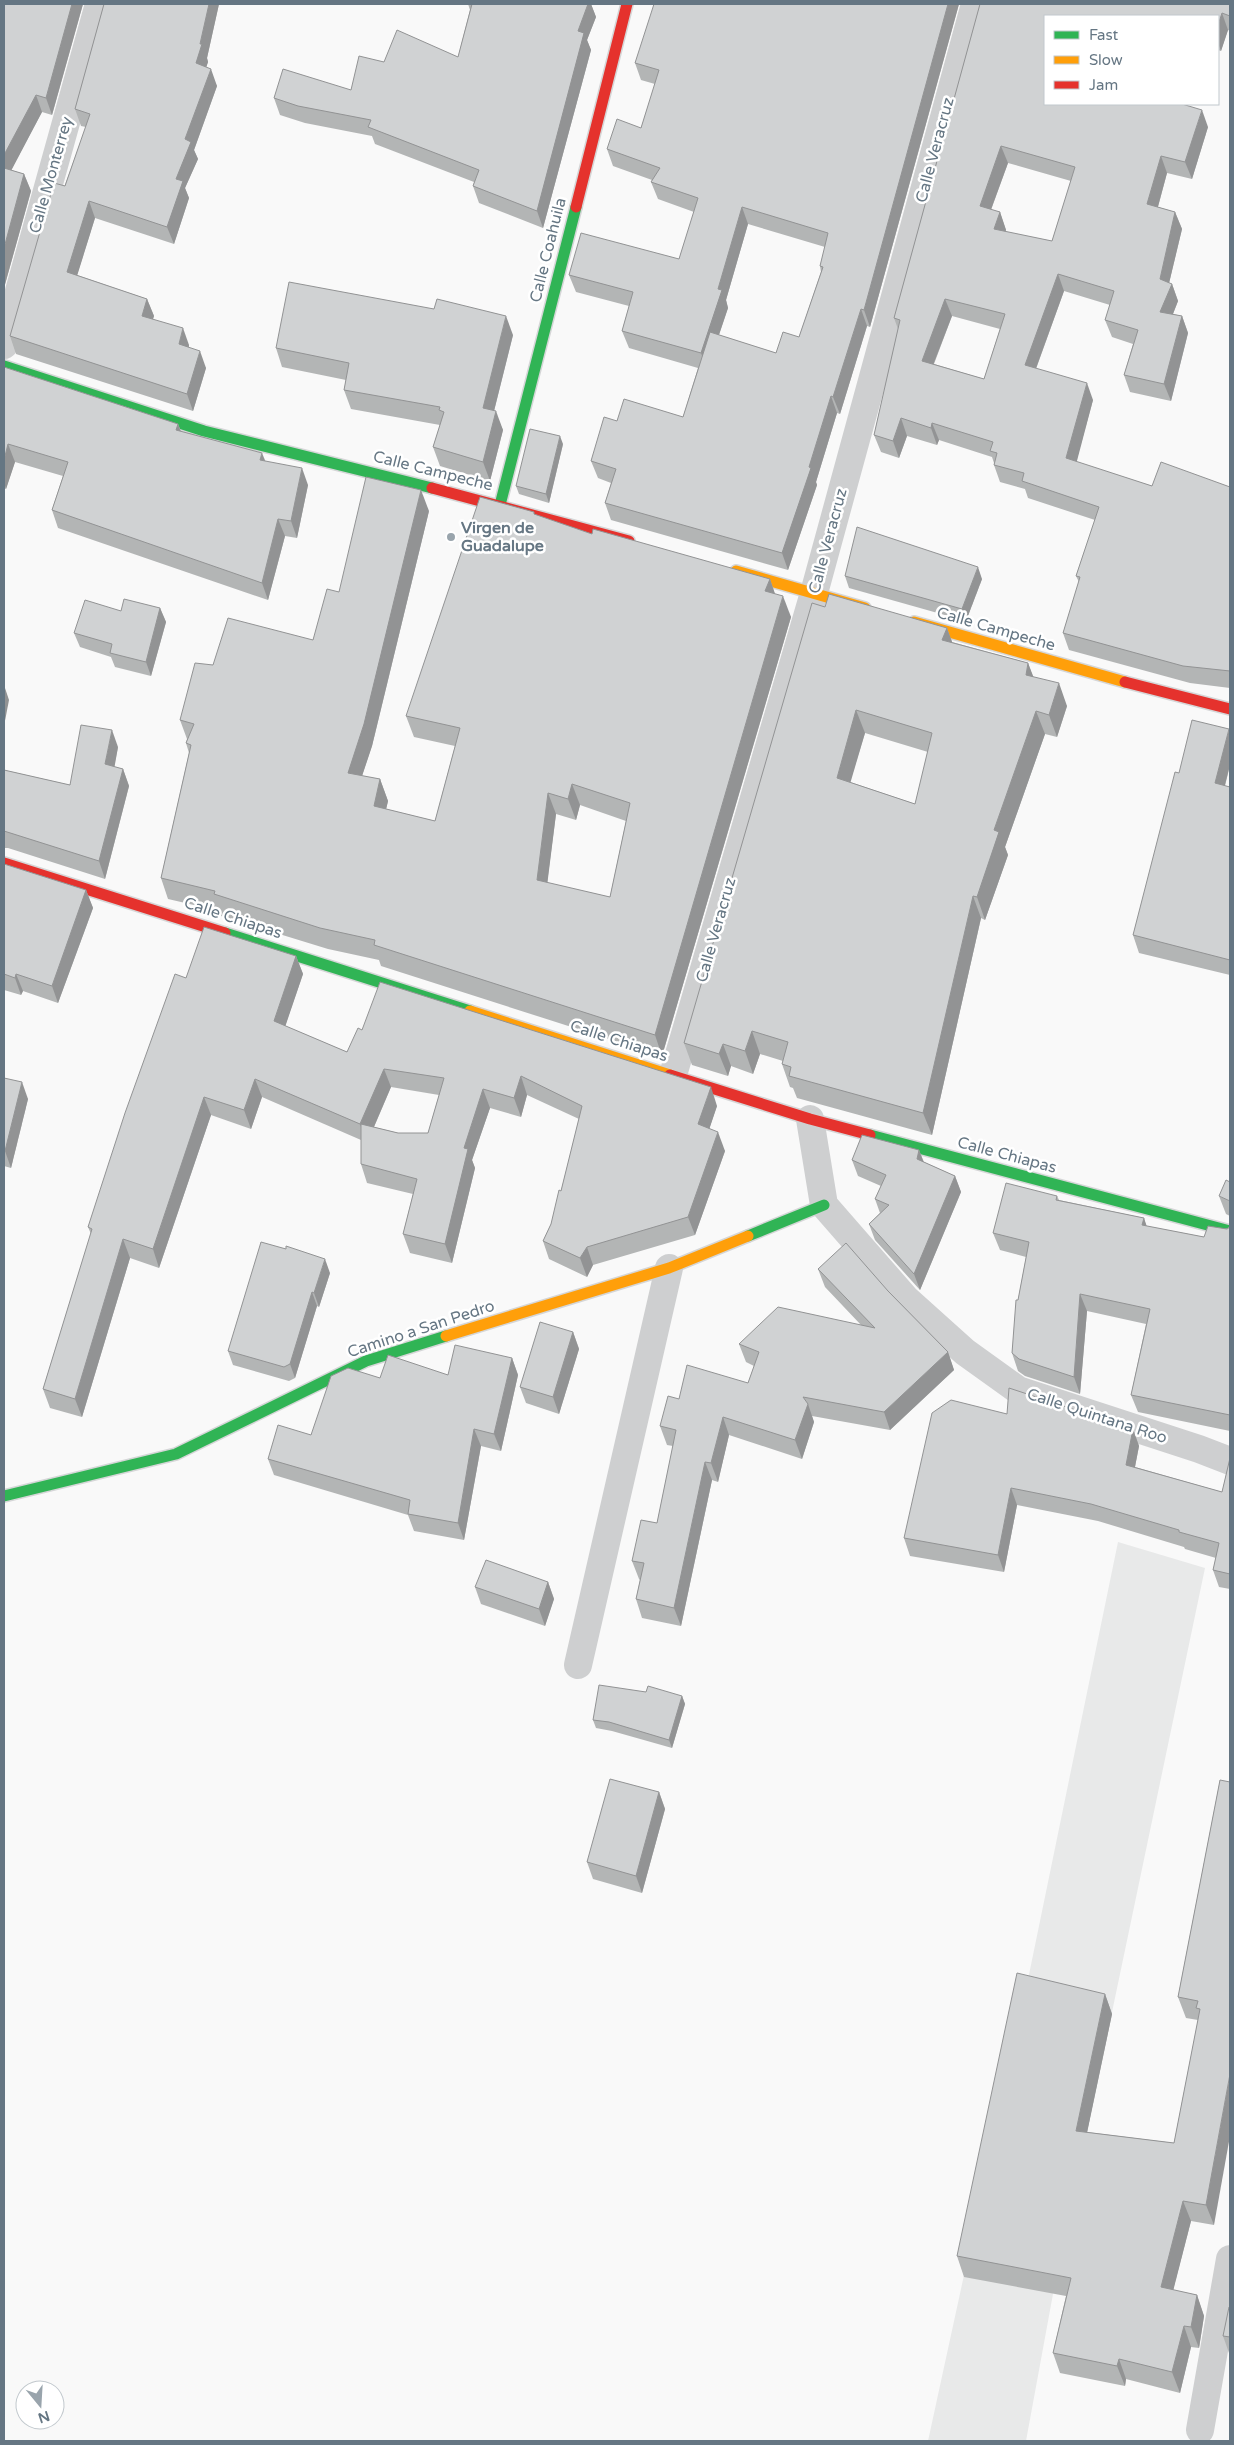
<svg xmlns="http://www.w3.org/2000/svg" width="1234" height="2445" viewBox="0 0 1234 2445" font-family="'Varela Round',sans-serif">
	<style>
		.built { fill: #e8e9e9 }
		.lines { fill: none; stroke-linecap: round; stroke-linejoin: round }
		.fast-casing { stroke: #d5d6d7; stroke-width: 14 }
		.slow-casing { stroke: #d5d6d7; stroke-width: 14 }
		.jam-casing { stroke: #d5d6d7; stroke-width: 14 }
		.street { stroke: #cecfd0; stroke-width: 28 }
		.fast { stroke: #30b455; stroke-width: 11 }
		.slow { stroke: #ff9f0a; stroke-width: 11 }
		.jam { stroke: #e5322d; stroke-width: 11 }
		.wall { fill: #b3b5b5; fill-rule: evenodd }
		.shaded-wall { fill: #929394 }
		.building { fill: #d0d2d3; stroke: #929394; fill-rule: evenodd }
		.poi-dot { fill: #99a4ac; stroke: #fff; stroke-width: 2 }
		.labels { text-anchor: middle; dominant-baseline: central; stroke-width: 5; stroke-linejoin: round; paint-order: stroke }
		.street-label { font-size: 16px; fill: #657683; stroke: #fff }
		.poi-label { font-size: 16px; font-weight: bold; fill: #657683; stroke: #fff; text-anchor: start }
	</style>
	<rect width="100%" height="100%" fill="#f9f9f9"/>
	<polygon class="built" points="1118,1542 1205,1568 1053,2294 1026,2441 928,2441 1025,1994"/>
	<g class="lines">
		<g class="fast-casing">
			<g id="fast">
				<polyline points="4,366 204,431 432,488"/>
				<polyline points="500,505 576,207"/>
				<polyline points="225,933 470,1011"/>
				<polyline points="870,1135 1230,1231"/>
				<polyline points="748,1236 824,1205"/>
				<polyline points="4,1496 176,1454 366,1361 446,1336"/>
			</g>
		</g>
		<g class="slow-casing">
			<g id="slow">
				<polyline points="736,571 865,608"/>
				<polyline points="914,622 1125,682"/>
				<polyline points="470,1011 670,1075"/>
				<polyline points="446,1336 669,1268 748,1236"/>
			</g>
		</g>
		<g class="jam-casing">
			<g id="jam">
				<polyline points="576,207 627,4"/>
				<polyline points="432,488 629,541"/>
				<polyline points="1125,682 1230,709"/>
				<polyline points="4,863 225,933"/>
				<polyline points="670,1075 810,1119 870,1135"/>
			</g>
		</g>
		<g class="street">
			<polyline points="4,345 99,4"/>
			<polyline points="673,1075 814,593 975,4"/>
			<polyline points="810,1119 824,1205 906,1299 965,1352 1018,1390 1199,1449 1230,1461"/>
			<polyline points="578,1665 669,1268"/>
			<polyline points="1200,2430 1230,2259"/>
		</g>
		<use href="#fast" class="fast"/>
		<use href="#slow" class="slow"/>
		<use href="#jam" class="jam"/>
	</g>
	<g class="wall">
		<polygon points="4,4 83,4 52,115 42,112 11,170 24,174 31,191 4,288"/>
		<polygon points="104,4 219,4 207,58 208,62 206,67 217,86 194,150 198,159 185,188 189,198 174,244 95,218 77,275 147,299 154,316 153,319 189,345 189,347 206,368 193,411 16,354 10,336 86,127 81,126 75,109"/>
		<polygon points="468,4 591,4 596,17 587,40 591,50 543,228 479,203 473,186 474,182 375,144 372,136 305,123 280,115 274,98 351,90 384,62 458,57 470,10"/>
		<path d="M959,4L870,327L867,326L840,414L837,413L816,482L817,485L788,570L611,520L605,503L611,483L598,478L591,461L617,421L683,417L698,368L629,348L622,331L629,306L576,292L569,275L679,259L694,212L658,199L651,182L652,180L613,166L607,149L641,128L655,84L641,80L635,63ZM748,224L825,247L820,266L821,272L799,337L776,353L719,335L728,308L726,300Z"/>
		<path d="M980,4H1230V31L1228,30L1221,51L1218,50V16H1045V104L1208,127L1192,179L1167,173L1158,207L1175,212L1182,229L1169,283L1172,284L1178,301L1173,314L1182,316L1188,333L1171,401L1130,392L1124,375L1133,344L1112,337L1105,320L1110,305L1064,291L1036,369L1093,400L1076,462L1152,486L1230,487V688L1190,683L1069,650L1063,633L1079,582L1076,576L1095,520L1028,498L1025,489L1000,482L994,465V463L992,457L939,440L937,445L907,436L899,458L881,452L874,435L898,329L894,318ZM1008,163L1071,181L1052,241L1005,232L1006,230L1000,212L991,210ZM952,316L1000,329L984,379L934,364Z"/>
		<polygon points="513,335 494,411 503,430 490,481 440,466 433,447 440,425 351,409 344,390 346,380 282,367 276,348"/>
		<polygon points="4,367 178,424 181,431 265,461 308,485 297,538 285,536 268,600 58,528 52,510 63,476 15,462 6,489 4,488"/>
		<polygon points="563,444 549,503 519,494 516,486"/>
		<path d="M429,511L372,746L362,776L380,779L388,801L386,809L435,821L455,746L414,737L406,716L535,515L592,534L770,579L775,594L791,617L662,1056L381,966L379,960L328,949L221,916L220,911L168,899L161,878L189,753L186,743L187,739L180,720L213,665L313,640L339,592ZM580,805L626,821L610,897L547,883L556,814L576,820Z"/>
		<polygon points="845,576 982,579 966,621 849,588"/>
		<path d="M825,607L947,628L952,642L1028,663L1033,677L1067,706L1057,737L1045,734L1005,847L1008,855L985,920L981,918L932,1135L797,1098L793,1088L790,1087L782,1064L783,1061L760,1054L753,1074L731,1066L728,1076L692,1065L684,1043ZM865,733L928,752L915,804L850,782Z"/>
		<polygon points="160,608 166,622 151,676 115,667 111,657 80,647 74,633 121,611"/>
		<polygon points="1230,733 1230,765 1225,786 1230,787 1230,975 1139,953 1133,935 1179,773"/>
		<polygon points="118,747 114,767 123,769 129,786 105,879 8,848 4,848 4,770 70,785"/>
		<polygon points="4,864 86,890 93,908 58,1003 23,991 21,995 4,990"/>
		<path d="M296,956L303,974L285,1026L347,1052L362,1030L717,1106L709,1129L725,1151L695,1235L593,1265L587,1277L549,1259L543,1241L551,1224L561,1191L579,1119L527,1095L521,1117L490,1108L472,1160L475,1168L452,1263L410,1253L403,1234L413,1194L367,1183L361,1164V1140L262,1097L251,1129L211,1115L159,1268L130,1258L82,1417L50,1408L43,1389L91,1234L88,1227L186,978ZM391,1087L439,1095L428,1133H398L374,1127Z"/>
		<polygon points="4,1078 28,1099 11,1168 4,1166"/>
		<polygon points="919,1150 924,1162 955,1176 961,1192 920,1290 875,1240 869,1224 880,1213 875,1199 881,1186 858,1176 852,1160"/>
		<polygon points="1057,1196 1059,1200 1144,1218 1146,1226 1204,1237 1230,1227 1230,1431 1138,1412 1131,1395 1146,1324 1087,1311 1080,1394 1025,1376 1018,1371 1012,1353 1018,1300 1026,1257 1000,1250 993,1233"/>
		<polygon points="1219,1196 1230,1201 1230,1216 1226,1214"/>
		<polygon points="818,1269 888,1291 948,1352 954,1370 890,1430 812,1416 814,1422 802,1459 729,1435 718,1482 712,1480 681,1626 642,1618 636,1599 640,1580 639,1579 632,1561 657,1523 673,1446 667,1445 660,1426 679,1399 748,1383 754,1366 746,1362 739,1344 861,1325 825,1287"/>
		<polygon points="330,1273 319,1307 317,1306 295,1378 289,1381 233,1365 228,1351"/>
		<polygon points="573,1332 579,1349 559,1414 526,1403 520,1387"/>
		<polygon points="512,1358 518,1375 501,1451 481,1446 464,1540 414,1531 408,1515 274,1475 268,1459 311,1435 380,1378 448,1375"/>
		<polygon points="1007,1414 1133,1429 1139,1446 1135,1467 1222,1492 1230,1458 1230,1589 1219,1587 1213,1570 1216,1558 1185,1549 1184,1547 1098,1521 1017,1505 1004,1572 910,1556 904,1538"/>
		<polygon points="548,1582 554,1599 545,1626 481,1604 475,1587"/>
		<polygon points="646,1692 682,1696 685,1704 672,1748 612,1731 596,1728 593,1720"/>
		<polygon points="1220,1780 1214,2225 1191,2221 1173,2290 1197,2295 1204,2316 1199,2348 1191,2347 1180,2393 1126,2379 1125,2386 1060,2373 1053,2353 1066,2296 964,2277 957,2256 1105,1994 1112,2014 1087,2132 1174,2143 1198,2020 1186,2018 1178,1997"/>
		<polygon points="659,1792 665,1809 642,1893 593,1879 587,1862"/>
		<polygon points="1230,2307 1230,2353 1229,2353 1223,2336"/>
	</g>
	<g class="shaded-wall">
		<polygon points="72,4 83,4 52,115 46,98"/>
		<polygon points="209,4 219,4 207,58 208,62 202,80 196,63"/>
		<polygon points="588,4 591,4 596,17 587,40 591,50 543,228 537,211 578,31"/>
		<polygon points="948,4 959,4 870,327 864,310"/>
		<polygon points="1222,13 1228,30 1221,51 1218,43 1218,25"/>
		<polygon points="211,69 217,86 194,150 198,159 185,188 189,198 174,244 167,227 176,179 185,139"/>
		<polygon points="36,95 42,112 11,171 4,178 4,155"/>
		<polygon points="1202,110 1208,127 1192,179 1185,162"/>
		<polygon points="1001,146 1008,163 986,223 980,206"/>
		<polygon points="1161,156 1167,173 1154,221 1147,204"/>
		<polygon points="24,174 31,191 4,288 4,248"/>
		<polygon points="89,201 95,218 73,289 67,272"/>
		<polygon points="742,207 748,224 726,300 728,308 707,370 701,353 718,289"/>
		<polygon points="1000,212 1006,230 1000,246 994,229"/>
		<polygon points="1175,212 1182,229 1166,296 1160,279"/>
		<polygon points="1058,274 1064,291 1031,382 1025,365"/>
		<polygon points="1172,284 1178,301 1167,329 1160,312"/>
		<polygon points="147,299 154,316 148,333 142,316"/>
		<polygon points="945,299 952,316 928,378 922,361"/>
		<polygon points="861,309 867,326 840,414 833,397"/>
		<polygon points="506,316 513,335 490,427 483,408"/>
		<polygon points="1182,316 1188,333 1171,401 1164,384"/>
		<polygon points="183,328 189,345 185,361 179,344"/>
		<polygon points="200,351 206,368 193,411 187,394"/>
		<polygon points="1087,383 1093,400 1073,476 1066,458"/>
		<polygon points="831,396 837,413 816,482 817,485 788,570 782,553 809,467"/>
		<polygon points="496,411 503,430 490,481 483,462"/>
		<polygon points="901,418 907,436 899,458 893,441"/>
		<polygon points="932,423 939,440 937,445 931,428"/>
		<polygon points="178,424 184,441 176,430"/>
		<polygon points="560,436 563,444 549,503 546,494"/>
		<polygon points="8,444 15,462 6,489 4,482 4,460"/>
		<polygon points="262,453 269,470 260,460"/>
		<polygon points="302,468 308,485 297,538 291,521"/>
		<polygon points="421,490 429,511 372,746 356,794 348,773"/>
		<polygon points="278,519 285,536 268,600 262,583"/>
		<polygon points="978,567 982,579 966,621 962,609"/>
		<polygon points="770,579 777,600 765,591"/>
		<polygon points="783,596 791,617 662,1056 655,1035"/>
		<polygon points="160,608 166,622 151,676 146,662"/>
		<polygon points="947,628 955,650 942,640"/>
		<polygon points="1028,663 1037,686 1026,675"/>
		<polygon points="1059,683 1067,706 1057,737 1049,715"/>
		<polygon points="4,685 9,700 4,726"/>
		<polygon points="856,710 865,733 845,801 837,778"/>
		<polygon points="1036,711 1045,734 1005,847 1008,855 985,920 977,897 994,830"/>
		<polygon points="1229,729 1230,733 1230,765 1221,800 1215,783"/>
		<polygon points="112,730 118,747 112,781 105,764"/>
		<polygon points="123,769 129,786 105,879 99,861"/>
		<polygon points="380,779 388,801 382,827 374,806"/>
		<polygon points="572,784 580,805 576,820 568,799"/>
		<polygon points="548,793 556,814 545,902 537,880"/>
		<polygon points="86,890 93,908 58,1003 52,986"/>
		<polygon points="973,896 981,918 932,1135 923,1113"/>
		<polygon points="296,956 303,974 281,1039 274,1021"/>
		<polygon points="16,974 23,991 21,995 15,978"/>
		<polygon points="752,1031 760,1054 753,1074 745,1051"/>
		<polygon points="723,1044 731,1066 728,1076 719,1054"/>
		<polygon points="384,1069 391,1087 367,1143 360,1124"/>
		<polygon points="521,1076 527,1095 521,1117 514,1098"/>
		<polygon points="255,1079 262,1097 251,1129 244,1110"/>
		<polygon points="22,1082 28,1099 11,1168 5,1151"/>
		<polygon points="711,1087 717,1106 705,1142 698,1124"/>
		<polygon points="483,1089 490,1108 472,1160 475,1168 452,1263 445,1244 464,1148"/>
		<polygon points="204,1097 211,1115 159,1268 153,1249"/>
		<polygon points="718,1132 725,1151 695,1235 688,1217"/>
		<polygon points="919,1150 925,1166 917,1159"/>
		<polygon points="955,1176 961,1192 920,1290 914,1274"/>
		<polygon points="1144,1218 1150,1236 1142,1225"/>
		<polygon points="123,1239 130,1258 82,1417 75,1399"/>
		<polygon points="587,1247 593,1265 587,1277 580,1258"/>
		<polygon points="325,1259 330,1273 319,1307 314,1293"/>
		<polygon points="312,1292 317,1306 295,1378 290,1364"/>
		<polygon points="1080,1294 1087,1311 1080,1394 1074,1377"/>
		<polygon points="573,1332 579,1349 559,1414 553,1397"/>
		<polygon points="948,1352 954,1370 890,1430 884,1412"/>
		<polygon points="512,1358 518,1375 501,1451 494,1434"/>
		<polygon points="808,1404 814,1422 802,1459 795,1440"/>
		<polygon points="723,1417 729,1435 718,1482 711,1463"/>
		<polygon points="474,1429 481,1446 464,1540 458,1523"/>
		<polygon points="1133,1429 1139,1446 1132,1482 1126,1465"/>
		<polygon points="705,1462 712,1480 681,1626 674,1608"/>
		<polygon points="1011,1488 1017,1505 1004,1572 998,1555"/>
		<polygon points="548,1582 554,1599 545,1626 539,1609"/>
		<polygon points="682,1696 685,1704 672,1748 669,1740"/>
		<polygon points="659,1792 665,1809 642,1893 636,1876"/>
		<polygon points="1105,1994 1112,2014 1083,2152 1076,2131"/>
		<polygon points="1230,2074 1230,2136 1214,2225 1206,2205"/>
		<polygon points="1183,2201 1191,2221 1169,2307 1161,2287"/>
		<polygon points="1197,2295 1204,2316 1199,2348 1191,2327"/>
		<polygon points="1184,2326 1191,2347 1180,2393 1172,2372"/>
		<polygon points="1119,2359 1126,2379 1125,2386 1117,2366"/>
	</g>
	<g class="building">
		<polygon points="4,4 72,4 46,98 36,95 4,155"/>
		<polygon points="104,4 209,4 200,44 202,44 196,63 211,69 185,139 191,142 176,179 183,181 167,227 89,201 67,272 147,299 142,316 183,328 179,344 200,351 187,394 10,336 54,183 65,186 90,114 75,109"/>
		<polygon points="472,4 588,4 578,31 584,33 537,211 473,186 479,170 368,127 371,120 298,106 274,98 283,69 351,90 359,56 384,62 397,30 458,57"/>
		<polygon points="654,4 948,4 864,310 861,309 833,397 831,396 809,467 811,468 782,553 605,503 616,469 591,461 604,417 617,421 624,399 683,417 710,332 776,353 783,332 799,337 823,267 820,266 828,233 742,207 718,289 722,290 701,353 622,331 633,292 569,275 581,233 679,259 698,198 651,182 660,168 607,149 617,119 641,128 659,70 635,63"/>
		<path d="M980,4H1230V16L1222,13L1218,25V16H1045V104H1182L1202,110L1185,162L1161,156L1147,204L1175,212L1160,279L1172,284L1160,312L1182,316L1164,384L1124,375L1138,330L1105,320L1114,291L1058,274L1025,365L1087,383L1066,458L1152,486L1161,462L1230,487V671L1183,666L1063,633L1080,577L1076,576L1099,507L1022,481L1024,473L994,465L997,453L990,451L993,442L932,423L931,428L901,418L893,441L874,435L900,320L894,318ZM1001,146L1075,167L1052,241L994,229L1000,212L980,206ZM945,299L1005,314L984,379L922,361Z"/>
		<polygon points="4,168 24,174 4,248"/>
		<polygon points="289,282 434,309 437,299 506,316 483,408 496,411 483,462 433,447 444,412 439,410 440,407 344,390 349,363 276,348"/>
		<polygon points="4,367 178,424 176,430 262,453 260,460 302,468 291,521 278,519 262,583 52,510 68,462 8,444 4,460"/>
		<polygon points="530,429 560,436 546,494 516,486"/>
		<path d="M366,477L421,490L364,724L348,773L380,779L374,806L435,821L460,728L406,716L480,497L534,512V514L592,534L593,529L770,579L765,591L783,596L655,1035L374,945L375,940L320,928L214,894L215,891L161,878L191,745L186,743L194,724L180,720L195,663L213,665L228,618L313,640L327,589L339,592ZM572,784L630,803L610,897L537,880L548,793L568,799Z"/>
		<polygon points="857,527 978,567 962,609 845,576"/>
		<path d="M829,594L947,628L942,640L1028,663L1026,675L1059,683L1049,715L1036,711L994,830L999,832L977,897L973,896L923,1113L789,1076L791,1067L782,1064L788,1042L752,1031L745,1051L723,1044L719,1054L684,1043L812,603L825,607ZM856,710L932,733L915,804L837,778Z"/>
		<polygon points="124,599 160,608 146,662 110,653 112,644 74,633 85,600 121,611"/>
		<polygon points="1192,720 1229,729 1215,783 1230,787 1230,960 1133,935 1175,772 1179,773"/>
		<polygon points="81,725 112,730 105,764 123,769 99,861 4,831 4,770 70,785"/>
		<polygon points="4,864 86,890 52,986 16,974 15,978 4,974"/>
		<polygon points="204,927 296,956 274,1021 347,1052 358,1028 362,1030 380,982 711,1087 698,1124 718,1132 688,1217 587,1247 580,1258 543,1241 551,1224 559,1190 561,1191 582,1106 521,1076 514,1098 483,1089 464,1148 468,1149 445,1244 403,1234 417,1179 361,1164 361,1124 398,1133 428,1133 444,1078 384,1069 360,1124 255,1079 244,1110 204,1097 153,1249 123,1239 75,1399 43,1389 92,1229 88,1227 125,1113 175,974 186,978"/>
		<polygon points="4,1078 22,1082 5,1151 4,1150"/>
		<polygon points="862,1135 919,1150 917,1159 955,1176 914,1274 869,1224 889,1205 875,1199 886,1175 852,1160"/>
		<polygon points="1226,1180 1230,1182 1230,1201 1219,1196"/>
		<polygon points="1006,1183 1057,1196 1056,1200 1144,1218 1142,1225 1204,1237 1208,1226 1227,1229 1230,1227 1230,1415 1131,1395 1150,1309 1080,1294 1074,1377 1019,1359 1012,1353 1016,1300 1018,1300 1029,1242 993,1233"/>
		<polygon points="261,1242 286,1249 286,1246 325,1259 314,1293 312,1292 290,1364 284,1367 228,1351"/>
		<polygon points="846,1243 888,1291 948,1352 884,1412 803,1397 808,1404 795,1440 723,1417 711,1463 705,1462 674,1608 636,1599 644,1563 632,1561 641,1520 657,1523 676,1430 660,1426 668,1396 679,1399 687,1365 748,1383 759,1352 739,1344 778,1307 875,1328 818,1269"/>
		<polygon points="540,1322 573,1332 553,1397 520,1387"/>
		<polygon points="455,1345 512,1358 494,1434 474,1429 458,1523 408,1514 410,1500 268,1459 278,1425 311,1435 331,1376 348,1368 380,1378 388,1355 448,1375"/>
		<polygon points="1009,1388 1133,1429 1126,1465 1222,1492 1230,1458 1230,1574 1213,1570 1219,1543 1179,1532 1179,1530 1091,1504 1011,1488 998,1555 904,1538 932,1413 951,1400 1007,1414"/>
		<polygon points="486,1560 548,1582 539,1609 475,1587"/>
		<polygon points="599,1685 646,1692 648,1686 682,1696 669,1740 609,1722 593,1720"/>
		<polygon points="610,1779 659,1792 636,1876 587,1862"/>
		<polygon points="1220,1780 1230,1782 1230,2074 1206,2205 1183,2201 1161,2287 1197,2295 1191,2327 1184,2326 1172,2372 1119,2359 1117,2366 1053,2353 1071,2278 957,2256 1017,1973 1105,1994 1076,2131 1174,2143 1200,2009 1196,2008 1198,2001 1178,1997"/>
		<polygon points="1229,2307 1230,2307 1230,2337 1223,2336"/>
	</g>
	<circle class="poi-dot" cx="451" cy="537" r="5"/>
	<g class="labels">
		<g class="street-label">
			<text transform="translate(935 150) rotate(-75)">Calle Veracruz</text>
			<text transform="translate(51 175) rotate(-74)">Calle Monterrey</text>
			<text transform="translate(548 250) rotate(-76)">Calle Coahuila</text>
			<text transform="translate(433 471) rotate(14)">Calle Campeche</text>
			<text transform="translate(828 541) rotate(-75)">Calle Veracruz</text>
			<text transform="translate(996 629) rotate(16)">Calle Campeche</text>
			<text transform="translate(233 918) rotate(18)">Calle Chiapas</text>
			<text transform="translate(716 930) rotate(-74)">Calle Veracruz</text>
			<text transform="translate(619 1041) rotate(18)">Calle Chiapas</text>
			<text transform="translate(1007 1155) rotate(15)">Calle Chiapas</text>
			<text transform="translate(421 1329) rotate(-18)">Camino a San Pedro</text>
			<text transform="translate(1097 1416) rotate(18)">Calle Quintana Roo</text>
		</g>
		<g class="poi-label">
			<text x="461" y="528">Virgen de<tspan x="461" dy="18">Guadalupe</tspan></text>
		</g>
	</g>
	<rect width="1234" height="2445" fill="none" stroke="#657683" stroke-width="10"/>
	<rect x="1044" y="15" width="175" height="90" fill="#ffffff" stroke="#c1c8cd"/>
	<rect x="1054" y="31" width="25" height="8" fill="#30b455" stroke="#c1c8cd"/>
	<text x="1089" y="40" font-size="15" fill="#657683">Fast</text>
	<rect x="1054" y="56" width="25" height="8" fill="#ff9f0a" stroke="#c1c8cd"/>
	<text x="1089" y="65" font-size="15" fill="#657683">Slow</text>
	<rect x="1054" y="81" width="25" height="8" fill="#e5322d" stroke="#c1c8cd"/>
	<text x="1089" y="90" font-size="15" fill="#657683">Jam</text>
	<g transform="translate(40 2405) rotate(162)"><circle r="24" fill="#ffffff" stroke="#c1c8cd"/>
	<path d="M0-4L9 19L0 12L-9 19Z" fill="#99a4ac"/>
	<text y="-8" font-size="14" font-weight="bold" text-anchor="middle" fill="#657683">N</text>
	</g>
</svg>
